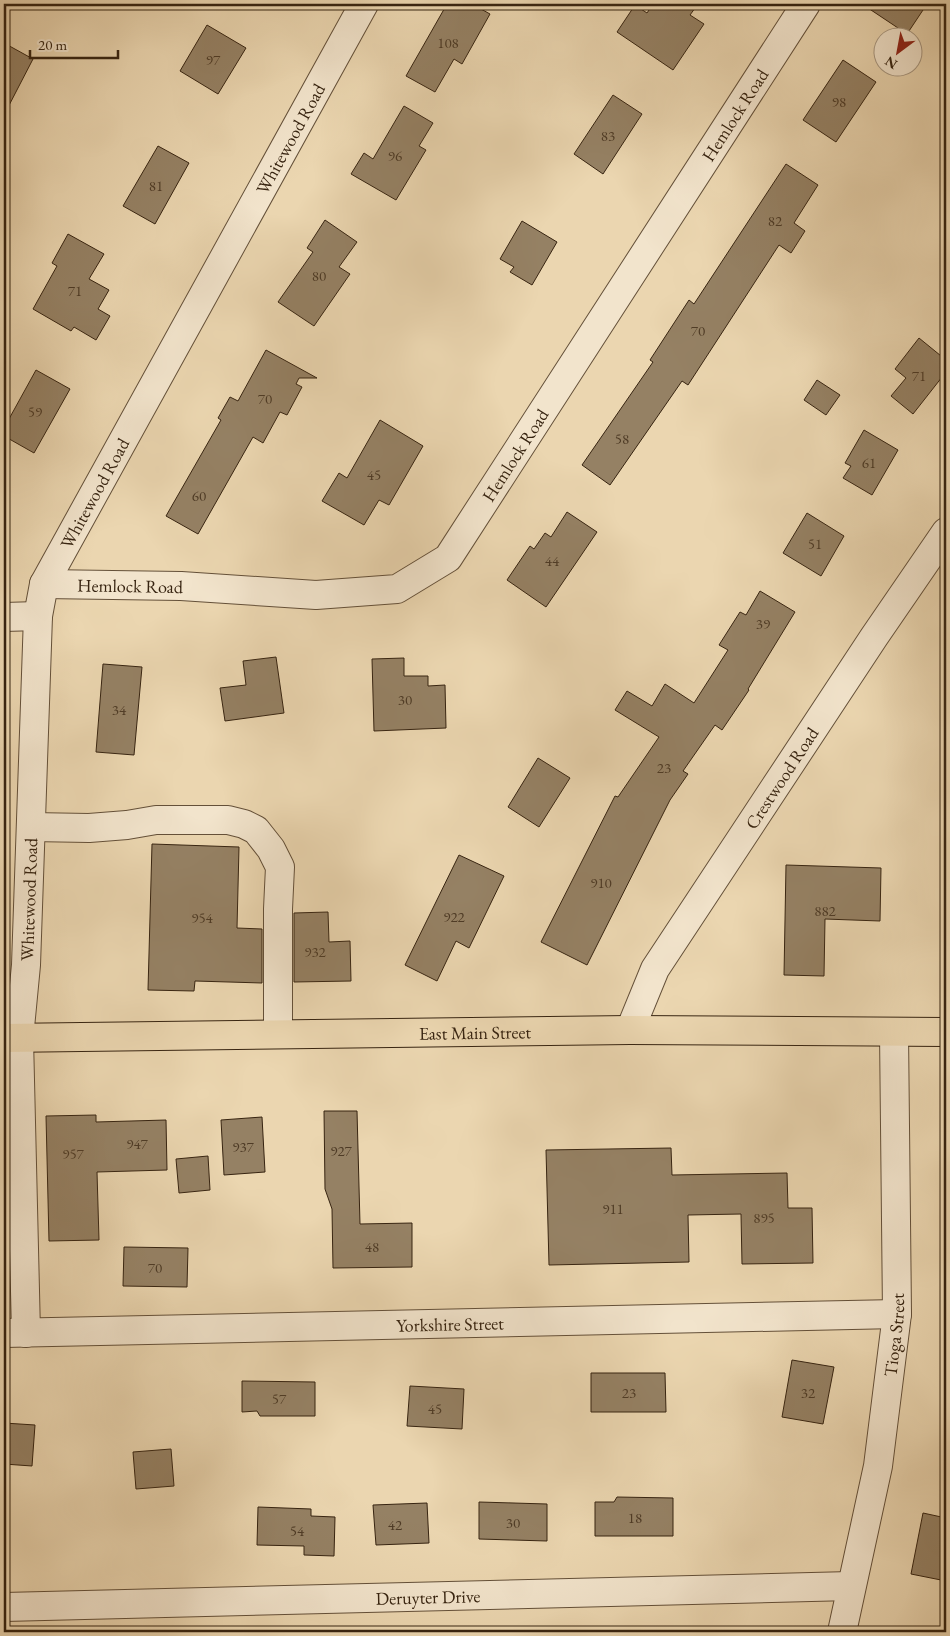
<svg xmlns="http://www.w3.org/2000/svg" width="950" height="1636" viewBox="0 0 950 1636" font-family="'EB Garamond',serif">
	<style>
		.building { fill: #958164; stroke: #372411 }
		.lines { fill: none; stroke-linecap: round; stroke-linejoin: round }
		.minor-casing { stroke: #645039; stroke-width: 30 }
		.highway-casing { stroke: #372411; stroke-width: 30 }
		.minor { stroke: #f2e4cc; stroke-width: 28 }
		.highway { stroke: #ebd6b0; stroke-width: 28 }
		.labels { text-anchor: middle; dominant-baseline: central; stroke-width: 5; stroke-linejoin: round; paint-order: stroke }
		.number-label { font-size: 15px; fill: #4e3b26 }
		.street-label { font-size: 18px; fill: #372411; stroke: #f2e4cc }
	</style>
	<rect width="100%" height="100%" fill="#ebd6b0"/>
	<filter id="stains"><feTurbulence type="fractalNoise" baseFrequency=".004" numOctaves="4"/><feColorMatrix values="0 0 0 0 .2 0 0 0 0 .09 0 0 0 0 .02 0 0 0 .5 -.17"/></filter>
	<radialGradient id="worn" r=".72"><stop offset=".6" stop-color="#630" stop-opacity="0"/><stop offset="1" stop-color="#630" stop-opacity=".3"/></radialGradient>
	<g class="building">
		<polygon points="447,4 472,4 490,14 462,64 454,59 435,92 406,76"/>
		<polygon points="653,4 698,4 690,15 704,24 673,70 617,32 635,5 647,13"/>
		<polygon points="862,4 927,4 907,34"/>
		<polygon points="207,25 246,48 218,94 180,71"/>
		<polygon points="4,43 33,59 4,115"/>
		<polygon points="843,60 876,82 836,142 803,120"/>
		<polygon points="613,95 642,114 603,174 574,154"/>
		<polygon points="404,106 433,123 419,146 426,150 396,200 351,174 364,153 373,159"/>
		<polygon points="158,146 189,163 155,224 123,206"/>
		<polygon points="786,164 818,185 794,223 805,231 791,253 779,245 688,385 682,381 610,485 582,465 653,362 650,360 689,300 694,304"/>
		<polygon points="325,220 357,242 339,267 350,274 314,326 278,302 313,252 307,248"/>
		<polygon points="522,221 557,242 532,285 510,272 514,267 500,259"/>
		<polygon points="68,234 104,254 89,279 109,290 98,309 110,316 96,340 74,327 71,331 33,309 57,266 52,263"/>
		<polygon points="919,338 946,360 946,372 913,414 891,396 906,378 895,369"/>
		<polygon points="266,350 317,378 299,378 296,384 302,387 287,415 280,412 263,443 253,437 198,534 166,516 221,420 218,418 230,397 238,401"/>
		<polygon points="36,370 70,389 34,453 4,436 4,428"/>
		<polygon points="817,380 840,395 826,415 804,400"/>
		<polygon points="380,420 423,446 389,505 379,500 364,525 322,501 339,473 347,478"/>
		<polygon points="864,430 898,450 872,495 843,478 851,466 845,463"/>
		<polygon points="567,512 597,532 546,607 507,580 530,546 534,549 545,533 551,537"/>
		<polygon points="807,513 844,536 821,576 783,553"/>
		<polygon points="760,591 795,612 748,689 749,690 722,730 715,725 683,771 688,774 670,800 587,965 541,942 615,796 618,797 659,737 615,710 627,691 652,706 665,684 694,703 728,650 719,645 740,612 746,615"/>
		<polygon points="276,657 284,713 225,721 220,688 246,685 243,661"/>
		<polygon points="404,658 404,676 428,676 428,686 445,685 446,728 374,731 372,659"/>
		<polygon points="103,664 142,667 134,755 96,752"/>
		<polygon points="538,758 570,778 539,827 508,807"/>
		<polygon points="152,844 239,847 237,928 262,929 262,983 195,981 194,991 148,990"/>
		<polygon points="459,855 504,876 469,948 456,941 437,981 405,965"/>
		<polygon points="786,865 881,868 880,921 825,919 824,976 784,975"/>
		<polygon points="328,912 329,942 350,941 351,981 294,982 294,913"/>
		<polygon points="324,1111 357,1111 360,1224 412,1223 412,1267 333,1268 332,1209 325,1189"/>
		<polygon points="96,1115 96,1122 166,1120 167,1170 97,1172 99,1240 49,1241 46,1116"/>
		<polygon points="262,1117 265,1172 224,1175 221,1120"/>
		<polygon points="671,1148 672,1175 787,1173 788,1208 812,1208 813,1263 742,1264 741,1214 688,1215 689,1262 549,1265 546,1150"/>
		<polygon points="208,1156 210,1190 179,1193 176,1159"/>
		<polygon points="124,1247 188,1248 187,1287 123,1286"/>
		<polygon points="792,1360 834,1367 823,1424 782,1417"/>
		<polygon points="591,1373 665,1373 666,1412 591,1412"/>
		<polygon points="242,1381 315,1382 315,1416 260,1416 257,1411 242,1412"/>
		<polygon points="410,1386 464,1389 462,1429 407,1426"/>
		<polygon points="4,1423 35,1425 32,1466 4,1464"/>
		<polygon points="171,1449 174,1486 136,1489 133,1452"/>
		<polygon points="617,1497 673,1498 673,1536 595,1536 595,1502 614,1502"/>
		<polygon points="479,1502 547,1504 547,1541 479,1539"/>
		<polygon points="427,1503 429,1543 376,1545 373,1505"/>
		<polygon points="258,1507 311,1509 311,1516 335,1517 334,1556 304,1555 304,1546 257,1545"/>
		<polygon points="923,1513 946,1518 946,1581 911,1574"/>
	</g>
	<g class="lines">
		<g class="minor-casing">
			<g id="minor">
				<path id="s1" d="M44,584L181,586L316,595L397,589L448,558L806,4"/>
				<polyline points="4,617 38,616"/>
				<polyline points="31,827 89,828 127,825 156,820 228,820 244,824 256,830 271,849 280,867 278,909 278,1034"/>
				<path id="s2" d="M630,1030L655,969L874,637L946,532"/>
				<path id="s3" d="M4,1333L897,1314"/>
				<path id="s4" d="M26,1333L19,1038L26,965L38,616L44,584L364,4"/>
				<path id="s5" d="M4,1607L851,1586"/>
				<path id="s6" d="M842,1632L878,1466L897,1314L894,1032"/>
			</g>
		</g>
		<g class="highway-casing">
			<g id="highway">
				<path id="s7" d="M4,1038L630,1030L946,1032"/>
			</g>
		</g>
		<use href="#minor" class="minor"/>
		<use href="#highway" class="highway"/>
	</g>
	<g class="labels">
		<g class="number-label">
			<text x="448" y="42">108</text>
			<text x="213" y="59">97</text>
			<text x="839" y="101">98</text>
			<text x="608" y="135">83</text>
			<text x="395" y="155">96</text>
			<text x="156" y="185">81</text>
			<text x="775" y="220">82</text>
			<text x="319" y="275">80</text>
			<text x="75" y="290">71</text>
			<text x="698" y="330">70</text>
			<text x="919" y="375">71</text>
			<text x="265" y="398">70</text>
			<text x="35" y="411">59</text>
			<text x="622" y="438">58</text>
			<text x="869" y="462">61</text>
			<text x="374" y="474">45</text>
			<text x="199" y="495">60</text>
			<text x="815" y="543">51</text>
			<text x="552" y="560">44</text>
			<text x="763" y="623">39</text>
			<text x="405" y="699">30</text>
			<text x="119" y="709">34</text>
			<text x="664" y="767">23</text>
			<text x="601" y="882">910</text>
			<text x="825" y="910">882</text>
			<text x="454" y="916">922</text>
			<text x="202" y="917">954</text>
			<text x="315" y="951">932</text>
			<text x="137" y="1143">947</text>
			<text x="243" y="1146">937</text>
			<text x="341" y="1150">927</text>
			<text x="73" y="1153">957</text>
			<text x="613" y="1208">911</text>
			<text x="764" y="1217">895</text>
			<text x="372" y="1246">48</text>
			<text x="155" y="1267">70</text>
			<text x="629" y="1392">23</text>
			<text x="808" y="1392">32</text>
			<text x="279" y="1398">57</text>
			<text x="435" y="1408">45</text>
			<text x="635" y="1517">18</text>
			<text x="513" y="1522">30</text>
			<text x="395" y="1524">42</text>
			<text x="297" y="1530">54</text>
		</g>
		<g class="street-label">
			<text stroke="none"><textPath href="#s1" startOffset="941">Hemlock Road</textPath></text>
			<text stroke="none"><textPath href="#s4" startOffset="1259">Whitewood Road</textPath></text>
			<text stroke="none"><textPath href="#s1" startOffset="536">Hemlock Road</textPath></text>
			<text stroke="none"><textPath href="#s4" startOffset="854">Whitewood Road</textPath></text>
			<text stroke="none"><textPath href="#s1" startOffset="86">Hemlock Road</textPath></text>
			<text stroke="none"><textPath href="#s2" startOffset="295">Crestwood Road</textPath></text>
			<text stroke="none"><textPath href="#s4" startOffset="434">Whitewood Road</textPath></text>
			<text stroke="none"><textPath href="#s7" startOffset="471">East Main Street</textPath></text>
			<text stroke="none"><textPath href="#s3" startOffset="446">Yorkshire Street</textPath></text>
			<text stroke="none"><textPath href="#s6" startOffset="302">Tioga Street</textPath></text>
			<text stroke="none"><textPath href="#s5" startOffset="424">Deruyter Drive</textPath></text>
		</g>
	</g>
	<rect width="950" height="1636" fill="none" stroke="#ebd6b0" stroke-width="20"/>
	<rect x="5" y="5" width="940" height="1626" fill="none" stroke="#372411" stroke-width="2.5"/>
	<rect x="10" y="10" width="930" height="1616" fill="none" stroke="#372411"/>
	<g transform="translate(898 52) rotate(212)"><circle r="24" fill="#f2e4cc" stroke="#a79781"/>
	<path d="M0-4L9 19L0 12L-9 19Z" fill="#8f2418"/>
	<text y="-8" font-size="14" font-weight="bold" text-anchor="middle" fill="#372411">N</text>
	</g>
	<path d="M30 50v8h88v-8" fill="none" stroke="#372411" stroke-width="2.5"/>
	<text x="38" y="50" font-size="15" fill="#372411" stroke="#f2e4cc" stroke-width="4" paint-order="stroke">20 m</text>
	<rect width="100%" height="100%" filter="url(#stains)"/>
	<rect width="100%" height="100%" fill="url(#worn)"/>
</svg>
